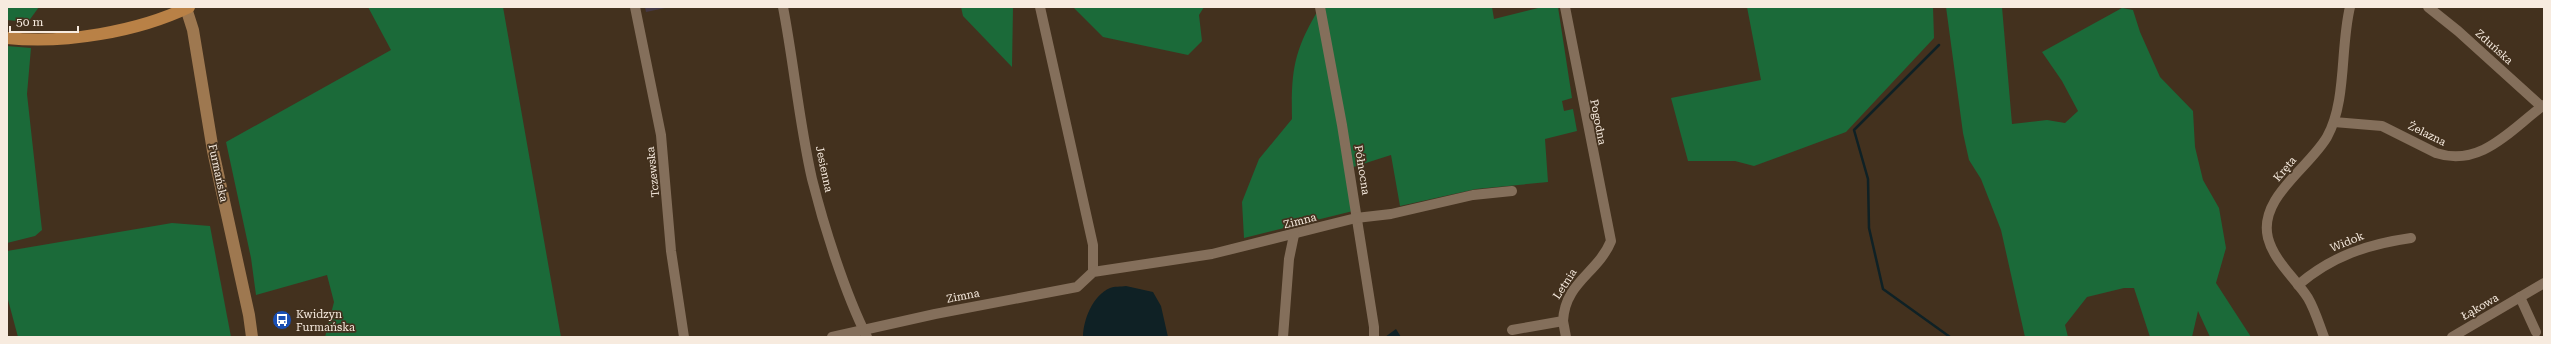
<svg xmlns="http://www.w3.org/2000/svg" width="2551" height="344" viewBox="0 0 2551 344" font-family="'Roboto Serif',serif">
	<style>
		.commercial { fill: #453846 }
		.green { fill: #1b6a39 }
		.water { fill: #0f2125 }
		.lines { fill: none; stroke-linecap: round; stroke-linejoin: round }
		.stream { stroke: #0f2125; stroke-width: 2.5 }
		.street { stroke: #846f5b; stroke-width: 10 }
		.secondary { stroke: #9e7850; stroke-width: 12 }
		.primary { stroke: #b98146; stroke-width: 12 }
		.labels { text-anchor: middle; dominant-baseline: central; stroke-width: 3.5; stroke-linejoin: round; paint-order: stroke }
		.street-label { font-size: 11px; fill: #f7ebdf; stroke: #43311e }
		.poi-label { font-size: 11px; fill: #f7ebdf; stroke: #43311e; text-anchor: start }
	</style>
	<rect width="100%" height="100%" fill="#43311e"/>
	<polygon class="commercial" points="645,7 670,7 646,12"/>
	<g class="green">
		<polygon points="7,7 39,7 28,22 7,20"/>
		<polygon points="368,7 503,7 561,337 325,337 334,302 327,275 256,295 251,258 226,142 391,50"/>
		<polygon points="961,7 1013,7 1012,67 963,16"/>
		<polygon points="1073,7 1204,7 1199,15 1202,41 1188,55 1103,37"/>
		<path d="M1320,7H1492L1494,19L1542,7H1558L1572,98L1562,101L1564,111L1573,109L1577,131L1545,139L1548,182L1476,189L1400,206L1391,155L1347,169L1353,211L1244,238L1242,202L1259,159L1292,119C1291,69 1294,50 1320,7Z"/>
		<polygon points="1747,7 1933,7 1934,38 1846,132 1754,166 1735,161 1688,161 1671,98 1761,80"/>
		<polygon points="1946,7 2002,7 2012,124 2047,120 2065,123 2078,111 2062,81 2042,52 2122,8 2133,10 2140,32 2160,77 2193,111 2195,147 2203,180 2219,208 2226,248 2216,283 2251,337 2210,337 2198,311 2192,337 2150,337 2134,288 2124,288 2087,297 2065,325 2068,337 2025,337 2001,230 1981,179 1969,160 1963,133"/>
		<polygon points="7,46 31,48 27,94 42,230 35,236 7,243"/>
		<polygon points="172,223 210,226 231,337 18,337 7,296 7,251"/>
	</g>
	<g class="water">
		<path d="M1126,286L1153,292L1161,306L1168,337H1083C1083,320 1093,295 1110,288C1114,286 1121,287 1126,286Z"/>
		<polygon points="1396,329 1401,337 1385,337"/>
	</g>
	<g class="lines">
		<polyline class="stream" points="1939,45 1854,130 1868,179 1869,228 1883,289 1950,337"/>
		<g class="street">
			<polyline points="635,7 661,135 671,251 684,337"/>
			<path d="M783,7C794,64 799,122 812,179C824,227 845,293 867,337"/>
			<polyline points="1040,7 1093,245 1093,272"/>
			<polyline points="1320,7 1342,125 1374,327 1374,337"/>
			<polyline points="2428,7 2458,31 2542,107"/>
			<path d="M2334,122L2382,126L2436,153C2481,168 2511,129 2544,105"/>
			<path d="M2298,285C2332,256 2368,244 2411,238"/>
			<polyline points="2520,297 2536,332"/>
			<polyline points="1563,321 1566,337"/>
			<path d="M1512,330L1563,321C1565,282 1598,273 1611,241L1565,7"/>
			<polyline points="832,337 935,314 1077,287 1093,272 1212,254 1356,218 1391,214 1473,195 1512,191"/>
			<polyline points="1283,337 1289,259 1294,235"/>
			<path d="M2324,337C2319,324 2315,310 2308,298C2295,278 2274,261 2268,238C2258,198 2309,168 2327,137C2347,101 2340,48 2350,7"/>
			<polyline points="2452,337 2544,283"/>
		</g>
		<polyline class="secondary" points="186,8 193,30 213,151 249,315 252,337"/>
		<path class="primary" d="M7,38C64,44 137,32 189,7"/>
	</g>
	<defs>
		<g id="bus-disc" transform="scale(1)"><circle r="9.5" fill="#1a4fb4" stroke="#43311e"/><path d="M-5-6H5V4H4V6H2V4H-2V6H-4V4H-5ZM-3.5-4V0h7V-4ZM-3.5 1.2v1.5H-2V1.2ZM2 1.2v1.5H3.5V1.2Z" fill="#fff"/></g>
	</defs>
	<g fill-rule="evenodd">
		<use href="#bus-disc" x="282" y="320"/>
	</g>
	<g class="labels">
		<g class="street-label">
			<text transform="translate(2494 47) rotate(42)">Zduńska</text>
			<text transform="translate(1598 122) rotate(79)">Pogodna</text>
			<text transform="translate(2427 134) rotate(26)">Żelazna</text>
			<text transform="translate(824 169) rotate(78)">Jesienna</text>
			<text transform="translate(2285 169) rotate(-50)">Kręta</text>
			<text transform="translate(1362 170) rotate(81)">Północna</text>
			<text transform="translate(653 172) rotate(-96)">Tczewska</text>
			<text transform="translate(218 173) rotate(78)">Furmańska</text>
			<text transform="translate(1300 221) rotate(-14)">Zimna</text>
			<text transform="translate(2347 242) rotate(-22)">Widok</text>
			<text transform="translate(1565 284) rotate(-57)">Letnia</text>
			<text transform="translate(963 296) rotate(-11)">Zimna</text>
			<text transform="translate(2480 307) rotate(-30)">Łąkowa</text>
		</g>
		<g class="poi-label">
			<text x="296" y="314">Kwidzyn<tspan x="296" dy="13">Furmańska</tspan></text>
		</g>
	</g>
	<rect width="2551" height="344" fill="none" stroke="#f7ebdf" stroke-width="16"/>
	<path d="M10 26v6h68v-6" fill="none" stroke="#f7ebdf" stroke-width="2"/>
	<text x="16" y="26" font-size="12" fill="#f7ebdf" stroke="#43311e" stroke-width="3" paint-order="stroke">50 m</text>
</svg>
